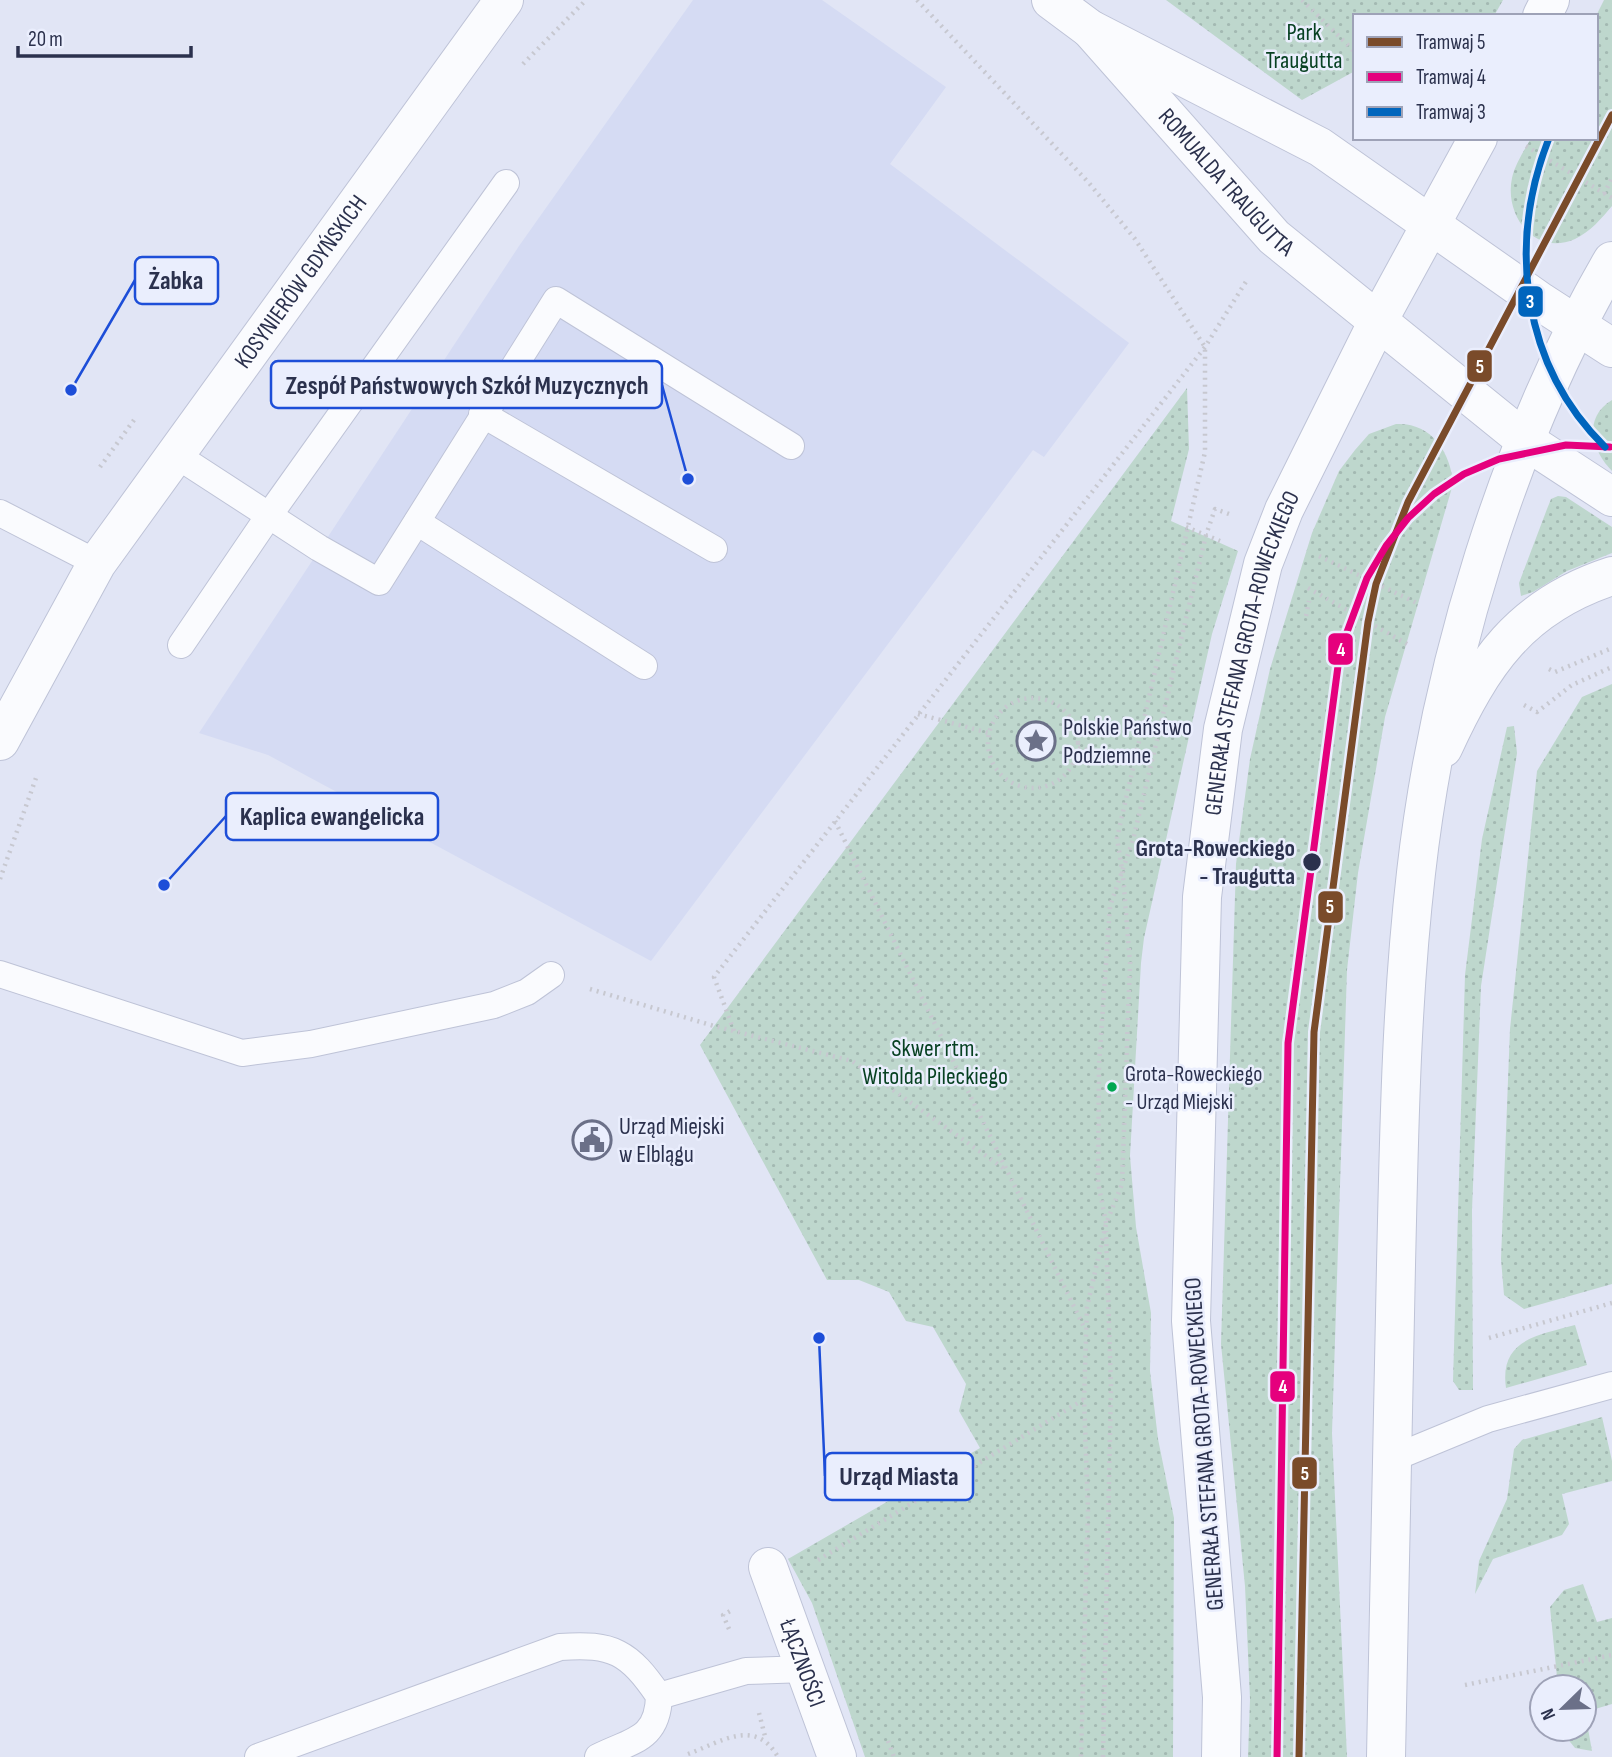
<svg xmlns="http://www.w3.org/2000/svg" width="1612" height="1757" viewBox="0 0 1612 1757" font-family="'Sofia Sans Condensed',sans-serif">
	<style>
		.built { fill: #d5dbf3 }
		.grass { fill: url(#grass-dots) }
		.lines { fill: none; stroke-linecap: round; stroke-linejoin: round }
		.lane-casing { stroke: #bec3d7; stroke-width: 28 }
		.street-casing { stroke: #bec3d7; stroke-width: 40 }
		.secondary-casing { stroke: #bec3d7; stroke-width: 40 }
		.path { stroke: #c7c8d0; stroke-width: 4.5; stroke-dasharray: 2 5; stroke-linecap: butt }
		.lane { stroke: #fafbfe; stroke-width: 26 }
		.street { stroke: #fafbfe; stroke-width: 38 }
		.secondary { stroke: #fafbfe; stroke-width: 38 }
		.tram-1-casing { stroke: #eaeefd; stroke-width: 12 }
		.tram-2-casing { stroke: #eaeefd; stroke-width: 12 }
		.tram-3-casing { stroke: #eaeefd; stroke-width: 12 }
		.tram-1 { stroke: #7a4b2a; stroke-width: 7 }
		.tram-2 { stroke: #e5007d; stroke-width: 7 }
		.tram-3 { stroke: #0065bd; stroke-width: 7 }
		.stop-dot { fill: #2b314d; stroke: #eaeefd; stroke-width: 2.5 }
		.bus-dot { fill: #00a651; stroke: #eaeefd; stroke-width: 2.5 }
		.labels { text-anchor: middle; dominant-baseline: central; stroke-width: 5; stroke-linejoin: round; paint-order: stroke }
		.bus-label { font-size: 22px; fill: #2b314d; stroke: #eaeefd; text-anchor: start }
		.park-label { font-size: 24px; fill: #074122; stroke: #eaeefd }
		.street-label { font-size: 24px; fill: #2b314d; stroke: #eaeefd }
		.poi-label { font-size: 24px; fill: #2b314d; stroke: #eaeefd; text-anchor: start }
		.stop-label { font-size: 24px; font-weight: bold; fill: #2b314d; stroke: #eaeefd; text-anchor: end }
		.leader { fill: none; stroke: #1d4ed8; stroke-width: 2.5 }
		.callout-dot { fill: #1d4ed8; stroke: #eaeefd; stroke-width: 2.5 }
		.callout { fill: #eaeefd; stroke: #1d4ed8; stroke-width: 2.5 }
		.callout-label { font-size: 26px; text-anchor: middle; font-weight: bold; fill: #2b314d }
		.line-badge { stroke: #eaeefd; stroke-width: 2.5 }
		.badge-label { font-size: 19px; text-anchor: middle; font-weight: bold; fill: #fff }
	</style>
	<defs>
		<pattern id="grass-dots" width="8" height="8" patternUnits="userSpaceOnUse" patternTransform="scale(1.75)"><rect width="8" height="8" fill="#bed7cd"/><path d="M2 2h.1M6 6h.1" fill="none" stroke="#a3b9b2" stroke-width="1.8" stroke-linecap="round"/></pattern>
	</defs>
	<rect width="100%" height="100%" fill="#e1e5f5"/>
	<polygon class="built" points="693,0 822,0 946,87 890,164 1129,343 1044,457 1033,450 651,961 268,755 199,733 519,246"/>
	<g class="grass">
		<polygon points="1166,0 1503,0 1494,16 1355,16 1355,71 1302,100"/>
		<path d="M1604,0H1612V206C1602,218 1590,232 1575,239C1535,257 1504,216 1512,178C1515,164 1524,151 1531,138H1596V16Z"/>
		<polygon points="1187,388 1189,449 1171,521 1238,551 1212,634 1144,938 1141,963 1130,1156 1136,1227 1151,1313 1150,1371 1158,1439 1174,1518 1173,1757 865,1757 812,1603 788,1559 980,1448 959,1411 966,1384 933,1327 906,1321 889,1292 859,1280 827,1280 700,1045"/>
		<path d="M1612,400V471C1592,451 1582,418 1612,400Z"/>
		<path d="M1396,424C1431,422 1451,452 1453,484L1385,717L1358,873L1347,970L1332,1433L1347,1757H1248L1250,1699L1245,1586L1221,1344L1236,864L1250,759L1270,669L1312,533L1339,471L1355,450L1369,434Z"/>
		<polygon points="1558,496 1566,497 1612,527 1612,553 1567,571 1533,592 1521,596 1519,583 1547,509 1551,499"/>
		<polygon points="1612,684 1612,1284 1524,1309 1504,1295 1501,1259 1510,1029 1537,771 1582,697"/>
		<polygon points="1514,726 1517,753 1481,986 1472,1210 1473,1390 1459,1390 1453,1381 1465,975 1482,839 1507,727"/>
		<path d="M1575,1325L1587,1365L1506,1388C1499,1339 1539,1335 1575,1325Z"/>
		<polygon points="1602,1417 1612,1461 1612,1481 1562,1494 1569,1524 1562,1535 1493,1559 1475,1594 1479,1561 1507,1499 1514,1449 1522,1440"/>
		<polygon points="1583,1584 1597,1622 1612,1618 1612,1704 1585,1712 1592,1751 1575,1748 1562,1732 1562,1729 1584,1729 1584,1687 1558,1687 1550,1607 1564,1590"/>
	</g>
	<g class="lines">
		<g class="lane-casing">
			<g id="lane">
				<polyline points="482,414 714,549"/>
				<polyline points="176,455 319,548 379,582 556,300 791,446"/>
				<polyline points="0,513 97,563"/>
				<polyline points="417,522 644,666"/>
				<polyline points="181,645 270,514 506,183"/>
				<polyline points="0,974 242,1053 311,1044 494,1005 527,992 551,975"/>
				<polyline points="1391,1459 1488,1419 1612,1385"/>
				<polyline points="659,1696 746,1671 807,1669"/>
				<path d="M258,1757L560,1647C613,1643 629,1652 659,1696C658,1740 632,1740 598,1757"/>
			</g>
		</g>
		<g class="street-casing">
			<g id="street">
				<polyline points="1051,0 1090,29 1320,147 1541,302 1612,348"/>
				<path id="s1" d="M1090,29L1274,237L1526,441L1612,497"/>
				<path id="s2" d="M0,741L97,563L504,0"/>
				<path d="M1443,748C1482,663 1520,606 1612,576"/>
				<path id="s3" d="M768,1567L837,1757"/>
			</g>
		</g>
		<g class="secondary-casing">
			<g id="secondary">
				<polyline points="1542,16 1550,0"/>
				<path id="s4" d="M1221,1757L1222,1697L1191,1321L1202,897L1223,729L1263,564L1284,510L1378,321L1478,138"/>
				<path d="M1386,1757C1389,1593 1392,1429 1396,1265C1399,1134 1401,1003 1416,873C1439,669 1508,439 1612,261"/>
			</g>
		</g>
		<g class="path">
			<polyline points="917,0 1089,183 1135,239 1205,347 1205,452 1117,838 1123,876 1130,963 1122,1184 1106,1224 1087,1307 1084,1399 1088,1509 1081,1757"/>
			<polyline points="1302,0 1355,52"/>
			<polyline points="523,64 586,0"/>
			<polyline points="1526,146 1612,198"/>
			<polyline points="1604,194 1612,178"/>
			<polyline points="100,467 134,420"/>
			<polyline points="1186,527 1220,541"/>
			<polyline points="1319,556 1419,604"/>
			<polyline points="1308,588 1407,644"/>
			<polyline points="1306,616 1309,601"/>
			<polyline points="1549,669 1555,672 1612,648"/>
			<circle cx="1033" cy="743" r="45"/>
			<polyline points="1524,705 1537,712 1572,685 1612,667"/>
			<polyline points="918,714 989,733"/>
			<polyline points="1078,748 1133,760"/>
			<polyline points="835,821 1085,1329"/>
			<polyline points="0,879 36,778"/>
			<polyline points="590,989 714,1026 852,1061 1006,1170"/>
			<polyline points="734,1031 714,977 1205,347 1247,280"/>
			<polyline points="1106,1223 1098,1182 1099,1064 1110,906 1133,840 1206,535 1215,509 1229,514"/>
			<polyline points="1489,1338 1612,1303"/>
			<polyline points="818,1560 1083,1400"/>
			<polyline points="729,1629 723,1615 732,1610"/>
			<polyline points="1465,1685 1612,1655"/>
			<polyline points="759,1713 766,1740"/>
			<polyline points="888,1741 894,1757"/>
			<path d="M688,1754C721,1742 755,1717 778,1757"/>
			<polyline points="1103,1757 1111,1388 1106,1231"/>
		</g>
		<use href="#lane" class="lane"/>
		<use href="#street" class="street"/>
		<use href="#secondary" class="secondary"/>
		<g class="tram-1-casing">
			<polyline id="tram-1" points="1299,1757 1314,1032 1368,622 1376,584 1408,502 1612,115"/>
		</g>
		<g class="tram-2-casing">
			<polyline id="tram-2" points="1277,1757 1288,1043 1340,651 1367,578 1386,546 1408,518 1434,494 1464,474 1499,459 1566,445 1610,447"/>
		</g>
		<g class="tram-3-casing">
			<path id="tram-3" d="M1549,138C1507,245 1522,365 1605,447"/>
		</g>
		<use href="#tram-1" class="tram-1"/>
		<use href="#tram-2" class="tram-2"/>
		<use href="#tram-3" class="tram-3"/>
	</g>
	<defs>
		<g id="sight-ring" transform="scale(2.0125)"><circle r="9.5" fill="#eaeefd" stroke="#6b7088" stroke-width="1.5"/><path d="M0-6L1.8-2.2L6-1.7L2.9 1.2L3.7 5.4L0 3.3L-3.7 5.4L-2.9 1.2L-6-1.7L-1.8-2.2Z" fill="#6b7088"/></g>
		<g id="civic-ring" transform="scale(2.0125)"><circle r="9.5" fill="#eaeefd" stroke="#6b7088" stroke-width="1.5"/><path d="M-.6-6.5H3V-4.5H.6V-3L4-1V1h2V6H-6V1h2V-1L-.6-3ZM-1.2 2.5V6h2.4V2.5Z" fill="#6b7088"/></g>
	</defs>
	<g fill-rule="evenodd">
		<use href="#sight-ring" x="1036" y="741"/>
		<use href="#civic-ring" x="592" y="1140"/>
	</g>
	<circle class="stop-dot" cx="1312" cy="862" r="10"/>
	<circle class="bus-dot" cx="1112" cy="1087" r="6"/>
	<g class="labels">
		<g class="bus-label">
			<text x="1125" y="1074">Grota-Roweckiego<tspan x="1125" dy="28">- Urząd Miejski</tspan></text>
		</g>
		<g class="park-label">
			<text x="1304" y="32">Park<tspan x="1304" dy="28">Traugutta</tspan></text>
			<text x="935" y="1048">Skwer rtm.<tspan x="935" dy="28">Witolda Pileckiego</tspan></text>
		</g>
		<g class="street-label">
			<text stroke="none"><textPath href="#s1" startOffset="205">ROMUALDA TRAUGUTTA</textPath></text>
			<text stroke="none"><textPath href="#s2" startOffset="550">KOSYNIERÓW GDYŃSKICH</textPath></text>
			<text stroke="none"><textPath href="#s4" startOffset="1111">GENERAŁA STEFANA GROTA-ROWECKIEGO</textPath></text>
			<text transform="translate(1204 1444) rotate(-94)">GENERAŁA STEFANA GROTA-ROWECKIEGO</text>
			<text stroke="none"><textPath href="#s3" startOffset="102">ŁĄCZNOŚCI</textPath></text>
		</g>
		<g class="poi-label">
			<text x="1063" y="727">Polskie Państwo<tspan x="1063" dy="28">Podziemne</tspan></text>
			<text x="619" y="1126">Urząd Miejski<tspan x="619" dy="28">w Elblągu</tspan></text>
		</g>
		<g class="stop-label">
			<text x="1295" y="848">Grota-Roweckiego<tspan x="1295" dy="28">- Traugutta</tspan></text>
		</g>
	</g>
	<path class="leader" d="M71 390L135 280M688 479L662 385M164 885L226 816M819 1338L825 1476"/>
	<g class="callout-dot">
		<circle cx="71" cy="390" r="7"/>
		<circle cx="688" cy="479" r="7"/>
		<circle cx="164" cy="885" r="7"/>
		<circle cx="819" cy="1338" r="7"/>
	</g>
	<g class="callout">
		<rect x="135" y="257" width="83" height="47" rx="7"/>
		<rect x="271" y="361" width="391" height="47" rx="7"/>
		<rect x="226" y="793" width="212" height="47" rx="7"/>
		<rect x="825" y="1453" width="148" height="47" rx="7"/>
	</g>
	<g class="callout-label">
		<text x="176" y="289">Żabka</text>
		<text x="467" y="394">Zespół Państwowych Szkół Muzycznych</text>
		<text x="332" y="825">Kaplica ewangelicka</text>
		<text x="899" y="1485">Urząd Miasta</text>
	</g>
	<g class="line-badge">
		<rect x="1517" y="285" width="27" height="33" rx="7" fill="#0065bd"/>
		<rect x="1466" y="349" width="27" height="34" rx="7" fill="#7a4b2a"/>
		<rect x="1327" y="632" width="27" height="34" rx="7" fill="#e5007d"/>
		<rect x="1317" y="890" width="27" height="34" rx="7" fill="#7a4b2a"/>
		<rect x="1269" y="1370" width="27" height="33" rx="7" fill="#e5007d"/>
		<rect x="1291" y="1456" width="27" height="34" rx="7" fill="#7a4b2a"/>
	</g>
	<g class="badge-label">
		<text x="1530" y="308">3</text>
		<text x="1480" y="373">5</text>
		<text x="1341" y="656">4</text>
		<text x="1330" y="913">5</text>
		<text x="1283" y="1393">4</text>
		<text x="1305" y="1480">5</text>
	</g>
	<rect x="1353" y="14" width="245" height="126" fill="#eaeefd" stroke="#9ea2b7" stroke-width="2"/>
	<rect x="1367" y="37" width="35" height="10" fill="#7a4b2a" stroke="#9ea2b7" stroke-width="2"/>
	<text x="1416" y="49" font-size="21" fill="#2b314d">Tramwaj 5</text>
	<rect x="1367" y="72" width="35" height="10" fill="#e5007d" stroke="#9ea2b7" stroke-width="2"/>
	<text x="1416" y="84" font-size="21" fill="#2b314d">Tramwaj 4</text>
	<rect x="1367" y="107" width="35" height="10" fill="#0065bd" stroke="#9ea2b7" stroke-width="2"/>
	<text x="1416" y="119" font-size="21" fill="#2b314d">Tramwaj 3</text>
	<g transform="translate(1563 1708) rotate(247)"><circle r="33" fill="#eaeefd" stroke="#9ea2b7" stroke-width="2"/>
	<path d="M0-5L12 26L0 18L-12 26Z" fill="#6b7088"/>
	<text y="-10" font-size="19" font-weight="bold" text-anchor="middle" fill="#2b314d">N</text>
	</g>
	<path d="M18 46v10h173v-10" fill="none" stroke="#2b314d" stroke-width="3.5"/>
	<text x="28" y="46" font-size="21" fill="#2b314d" stroke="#eaeefd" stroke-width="5" paint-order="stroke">20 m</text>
</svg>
